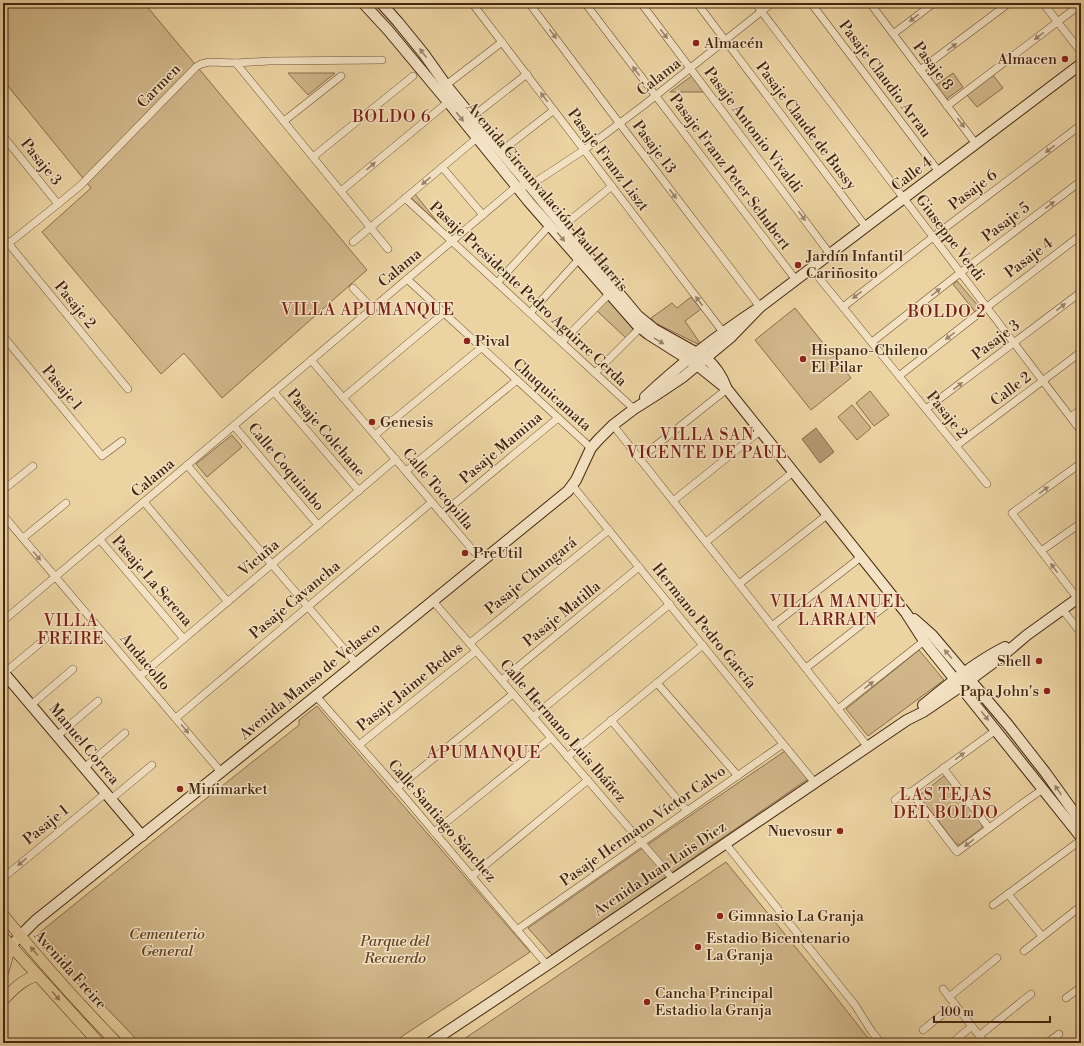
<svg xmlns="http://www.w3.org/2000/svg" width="1084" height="1046" viewBox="0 0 1084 1046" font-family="'Libre Bodoni',serif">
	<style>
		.green { fill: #d0b689; stroke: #8a6e4c }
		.water { fill: #b39870; stroke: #876a4a }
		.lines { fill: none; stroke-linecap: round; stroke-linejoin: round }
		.street-casing { stroke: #6f5134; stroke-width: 8 }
		.secondary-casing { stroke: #452610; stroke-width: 12 }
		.primary-casing { stroke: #452610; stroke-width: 12 }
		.street { stroke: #f3e2c3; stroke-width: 7 }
		.secondary { stroke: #f3e2c3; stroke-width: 10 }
		.primary { stroke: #ecd3a2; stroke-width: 11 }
		.oneway { fill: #9c846a }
		.oneway2 { fill: #987c59 }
		.poi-dot { fill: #8f2418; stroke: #f3e2c3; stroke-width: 1.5 }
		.labels { text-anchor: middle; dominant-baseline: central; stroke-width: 3; stroke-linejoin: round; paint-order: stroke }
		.poi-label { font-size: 15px; fill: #452610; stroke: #f3e2c3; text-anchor: start }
		.street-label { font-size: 15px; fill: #452610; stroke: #f3e2c3 }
		.park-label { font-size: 15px; font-style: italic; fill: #614328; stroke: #f3e2c3 }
		.neighbourhood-label { font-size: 16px; letter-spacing: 1px; fill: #7a1f14; stroke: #f3e2c3 }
	</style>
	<rect width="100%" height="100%" fill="#ecd3a2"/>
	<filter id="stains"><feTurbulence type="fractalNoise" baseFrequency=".005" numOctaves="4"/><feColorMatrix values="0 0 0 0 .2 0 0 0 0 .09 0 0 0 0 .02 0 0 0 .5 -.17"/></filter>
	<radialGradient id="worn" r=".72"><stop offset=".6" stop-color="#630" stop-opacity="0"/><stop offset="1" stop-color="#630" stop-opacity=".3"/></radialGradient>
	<g class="green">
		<polygon points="3,3 144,3 367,270 222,398 184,353 161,374 42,232 91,188 3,80"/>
		<polygon points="288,73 335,73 308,95"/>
		<polygon points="953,73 963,87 945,100 935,86"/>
		<polygon points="992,74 1003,88 977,107 966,94"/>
		<polygon points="693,75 706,92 670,92"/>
		<polygon points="415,194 439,224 410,197"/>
		<polygon points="957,281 980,308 975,312 953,284"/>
		<polygon points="608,297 635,327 626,338 596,310"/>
		<polygon points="691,297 701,309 685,321 702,346 655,323 651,318 672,303 677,308"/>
		<polygon points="795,308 851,378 811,410 755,340"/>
		<polygon points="870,391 889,415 874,426 856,403"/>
		<polygon points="852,405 871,428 857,440 838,417"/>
		<polygon points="232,435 242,447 207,477 196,464"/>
		<polygon points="919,650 944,680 868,736 846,709"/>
		<polygon points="317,706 530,952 392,1043 140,1043 95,996 89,996 34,937 169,828 299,725 299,720"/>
		<polygon points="785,751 808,779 552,955 528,928 650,843"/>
		<polygon points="944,776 948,777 982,823 982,828 959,845 956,844 920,797 921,794"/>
		<polygon points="726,862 824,982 872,1043 458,1043"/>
	</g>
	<polygon class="water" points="816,428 834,452 820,463 802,439"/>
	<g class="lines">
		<g class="street-casing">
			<g id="street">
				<polyline points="472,3 723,332"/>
				<polyline points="529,3 620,124 760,307"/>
				<polyline points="585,3 796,280"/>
				<polyline points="641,3 830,254"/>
				<polyline points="697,3 866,227"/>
				<polyline points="755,3 1081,431"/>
				<polyline points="811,3 939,172"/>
				<polyline points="870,3 976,144"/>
				<polyline points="1043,3 1081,52"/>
				<polyline points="893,34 934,3"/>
				<polyline points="236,63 388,249"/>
				<polyline points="920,70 1009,3"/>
				<polyline points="446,85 502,42"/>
				<polyline points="947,106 1081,4"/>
				<polyline points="472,117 527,74"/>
				<polyline points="284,121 341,76"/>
				<polyline points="3,136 58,204"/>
				<polyline points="500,152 554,110"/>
				<polyline points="313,157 413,76"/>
				<polyline points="442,167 483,215"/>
				<polyline points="341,191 448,102"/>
				<polyline points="405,198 634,409"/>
				<polyline points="563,226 612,186"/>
				<polyline points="3,237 128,389"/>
				<polyline points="353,242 477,138"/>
				<polyline points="3,248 58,204 81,185 196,67 201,64 209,62 236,63 269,61 382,60"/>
				<polyline points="811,268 987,484"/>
				<polyline points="407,279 591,448"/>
				<polyline points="497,283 550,225"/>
				<polyline points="353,288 373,309"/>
				<polyline points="843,307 933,237 1081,125"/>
				<polyline points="530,313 579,259"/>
				<polyline points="3,336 102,456 122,441"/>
				<polyline points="562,342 609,294"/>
				<polyline points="872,342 960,273 1081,181"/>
				<polyline points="311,360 482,561"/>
				<polyline points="595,373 640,328"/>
				<polyline points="899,376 987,307 1081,235"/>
				<polyline points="274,392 359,491"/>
				<polyline points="343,398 444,313"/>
				<polyline points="926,409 1081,292"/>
				<polyline points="1071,417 1081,409"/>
				<polyline points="613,425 868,747"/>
				<polyline points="234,426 318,525"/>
				<polyline points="375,435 481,348"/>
				<polyline points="956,446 1081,352"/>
				<polyline points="639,459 727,389"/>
				<polyline points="187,465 356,663"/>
				<polyline points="406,471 517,380"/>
				<polyline points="572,485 815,783"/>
				<polyline points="3,490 33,466"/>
				<polyline points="673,501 760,431"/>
				<polyline points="144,502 228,602"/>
				<polyline points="442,514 558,418"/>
				<polyline points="3,515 221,772"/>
				<polyline points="23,538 66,503"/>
				<polyline points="100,540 184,639"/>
				<polyline points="706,542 793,472"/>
				<polyline points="1041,551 1081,523"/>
				<polyline points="739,584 827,515"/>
				<polyline points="1078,599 1012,513 1081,463"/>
				<polyline points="433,601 673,879"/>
				<polyline points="1062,609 1081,633"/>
				<polyline points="3,621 517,186 529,186 584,150 644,105 772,3"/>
				<polyline points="772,626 861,557"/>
				<polyline points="470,643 609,530"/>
				<polyline points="806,668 894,599"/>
				<polyline points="4,673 45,639"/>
				<polyline points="140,676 396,459"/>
				<polyline points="502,680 639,567"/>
				<polyline points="657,683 738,776"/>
				<polyline points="316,696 397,788 547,965"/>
				<polyline points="31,705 73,669"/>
				<polyline points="838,709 924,641"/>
				<polyline points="533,717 670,604"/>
				<polyline points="176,718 432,502"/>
				<polyline points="611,720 687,811"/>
				<polyline points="57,736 98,701"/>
				<polyline points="359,745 476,651"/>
				<polyline points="567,757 703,645"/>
				<polyline points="84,768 125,733"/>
				<polyline points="943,768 989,828"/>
				<polyline points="397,788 513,694"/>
				<polyline points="911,792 957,852 1023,803 1043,789"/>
				<polyline points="111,799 152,765"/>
				<polyline points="895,800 905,792 911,792 996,730"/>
				<polyline points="434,832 551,738"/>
				<polyline points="725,843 855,1005 872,1032 881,1043"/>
				<polyline points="472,876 588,780"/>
				<polyline points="3,878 106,793"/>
				<polyline points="1008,894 1042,936"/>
				<polyline points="993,905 1081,840"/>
				<polyline points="518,929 783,744"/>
				<polyline points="1024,951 1081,906"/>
				<polyline points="943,989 985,1043"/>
				<polyline points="949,997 997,958"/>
				<polyline points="1066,998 1081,987"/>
				<polyline points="923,1030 955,1004"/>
				<polyline points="980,1035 1031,994"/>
				<polyline points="952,1043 972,1026"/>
				<polyline points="1047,1043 1059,1034"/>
			</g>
		</g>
		<g class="secondary-casing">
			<g id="secondary">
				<polyline points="363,3 388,30 448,102 529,202 637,325 648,334 697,365 727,389 906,613 924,641 1081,837"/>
				<path d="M381,3L398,22L424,54L446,85L472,117L638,316L654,329L706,358C715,366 722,376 726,387"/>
				<path d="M645,397C681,363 719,334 760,307L1081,64"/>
				<polyline points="914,619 932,635 1009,726 1045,772 1081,822"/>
				<polyline points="3,672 142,836"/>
				<path d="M923,705C949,684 975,662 1005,647"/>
				<polyline points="10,947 20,936 35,921 316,696 568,491 576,480 591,448 598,440 613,425 634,409 653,397 683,377 730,338 760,307"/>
				<polyline points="430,1043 547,965 907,720 923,712 970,680 1001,657 1027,635 1081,596"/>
			</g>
		</g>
		<g class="primary-casing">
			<g id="primary">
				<path d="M3,915C39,959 77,1002 117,1043"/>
				<polyline points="3,937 99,1043"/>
				<polyline points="3,972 10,947"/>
				<path d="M3,1000C15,988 21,981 37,975"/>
			</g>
		</g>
		<use href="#street" class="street"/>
		<use href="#secondary" class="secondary"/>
		<use href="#primary" class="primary"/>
	</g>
	<defs><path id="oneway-solid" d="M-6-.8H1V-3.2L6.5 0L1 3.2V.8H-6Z"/></defs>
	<g class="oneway">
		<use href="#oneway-solid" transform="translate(914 18) rotate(143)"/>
		<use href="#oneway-solid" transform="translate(553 34) rotate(53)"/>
		<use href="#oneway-solid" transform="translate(664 34) rotate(53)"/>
		<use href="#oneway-solid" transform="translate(1039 36) rotate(143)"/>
		<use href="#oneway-solid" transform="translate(952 47) rotate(-37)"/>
		<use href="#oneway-solid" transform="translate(423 53) rotate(-127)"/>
		<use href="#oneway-solid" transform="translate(636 71) rotate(-127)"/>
		<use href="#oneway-solid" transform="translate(544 97) rotate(-127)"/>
		<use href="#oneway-solid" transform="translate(460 117) rotate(51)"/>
		<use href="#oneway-solid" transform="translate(961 123) rotate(53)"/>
		<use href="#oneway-solid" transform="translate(1050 149) rotate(143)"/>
		<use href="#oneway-solid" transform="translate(371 166) rotate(-40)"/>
		<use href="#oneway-solid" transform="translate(426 181) rotate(140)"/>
		<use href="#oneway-solid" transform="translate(673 194) rotate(53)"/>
		<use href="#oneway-solid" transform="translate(1050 205) rotate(-37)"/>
		<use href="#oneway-solid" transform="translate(802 216) rotate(53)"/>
		<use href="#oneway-solid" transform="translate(561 237) rotate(49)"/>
		<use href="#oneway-solid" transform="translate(936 292) rotate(-38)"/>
		<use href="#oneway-solid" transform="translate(857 295) rotate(142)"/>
		<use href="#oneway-solid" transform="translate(699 301) rotate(-127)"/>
		<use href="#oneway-solid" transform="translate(1061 307) rotate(-37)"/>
		<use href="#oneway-solid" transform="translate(950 336) rotate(142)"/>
		<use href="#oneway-solid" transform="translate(659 341) rotate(31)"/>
		<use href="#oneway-solid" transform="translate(958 386) rotate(-37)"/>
		<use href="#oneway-solid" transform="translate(1044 490) rotate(-36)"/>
		<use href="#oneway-solid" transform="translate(37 556) rotate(50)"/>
		<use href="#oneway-solid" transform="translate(1054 568) rotate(-127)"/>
		<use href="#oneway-solid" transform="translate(948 654) rotate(-130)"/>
		<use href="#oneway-solid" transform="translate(869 685) rotate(-38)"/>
		<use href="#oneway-solid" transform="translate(985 716) rotate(51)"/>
		<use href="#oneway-solid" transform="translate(185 729) rotate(50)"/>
		<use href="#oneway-solid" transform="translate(960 756) rotate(-36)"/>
		<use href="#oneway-solid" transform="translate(1058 790) rotate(-124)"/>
		<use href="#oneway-solid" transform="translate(969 843) rotate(143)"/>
		<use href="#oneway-solid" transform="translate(22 862) rotate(141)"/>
	</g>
	<g class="oneway2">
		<use href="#oneway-solid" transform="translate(34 951) rotate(-131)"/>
		<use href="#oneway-solid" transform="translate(56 996) rotate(48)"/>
	</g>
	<g class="poi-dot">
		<circle cx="696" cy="43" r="4"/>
		<circle cx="1065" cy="59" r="4"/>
		<circle cx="798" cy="265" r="4"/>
		<circle cx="467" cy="341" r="4"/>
		<circle cx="803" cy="359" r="4"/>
		<circle cx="372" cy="422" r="4"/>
		<circle cx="465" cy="553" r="4"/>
		<circle cx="1039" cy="661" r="4"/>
		<circle cx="1047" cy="691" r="4"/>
		<circle cx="180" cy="789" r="4"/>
		<circle cx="840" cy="831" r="4"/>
		<circle cx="720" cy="916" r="4"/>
		<circle cx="698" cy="947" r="4"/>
		<circle cx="647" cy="1002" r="4"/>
	</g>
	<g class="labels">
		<g class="poi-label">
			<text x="704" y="43">Almacén</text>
			<text x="1057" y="59" text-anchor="end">Almacen</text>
			<text x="806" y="256">Jardín Infantil<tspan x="806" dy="17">Cariñosito</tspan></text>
			<text x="475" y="341">Pival</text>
			<text x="811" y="350">Hispano-Chileno<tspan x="811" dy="17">El Pilar</tspan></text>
			<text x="380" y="422">Genesis</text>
			<text x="473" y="553">PreUtil</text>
			<text x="1031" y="661" text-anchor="end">Shell</text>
			<text x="1039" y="691" text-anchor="end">Papa John's</text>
			<text x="188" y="789">Minimarket</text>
			<text x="832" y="831" text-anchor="end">Nuevosur</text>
			<text x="728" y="916">Gimnasio La Granja</text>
			<text x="706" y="938">Estadio Bicentenario<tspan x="706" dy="17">La Granja</tspan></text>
			<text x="655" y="993">Cancha Principal<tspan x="655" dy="17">Estadio la Granja</tspan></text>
		</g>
		<g class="street-label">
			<text transform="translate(933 66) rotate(53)">Pasaje 8</text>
			<text transform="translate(659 77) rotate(-38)">Calama</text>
			<text transform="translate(885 79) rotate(53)">Pasaje Claudio Arrau</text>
			<text transform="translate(159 86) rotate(-46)">Carmen</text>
			<text transform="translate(806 126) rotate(53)">Pasaje Claude de Bussy</text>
			<text transform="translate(753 130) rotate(53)">Pasaje Antonio Vivaldi</text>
			<text transform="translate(654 147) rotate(53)">Pasaje 13</text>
			<text transform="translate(608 160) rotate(53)">Pasaje Franz Liszt</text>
			<text transform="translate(41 162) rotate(51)">Pasaje 3</text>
			<text transform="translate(730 172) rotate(53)">Pasaje Franz Peter Schubert</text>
			<text transform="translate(912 174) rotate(-37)">Calle 4</text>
			<text transform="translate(973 190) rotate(-37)">Pasaje 6</text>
			<text transform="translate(547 197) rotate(50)">Avenida Circunvalación Paul Harris</text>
			<text transform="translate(1006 222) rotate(-37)">Pasaje 5</text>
			<text transform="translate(950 238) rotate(53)">Giuseppe Verdi</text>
			<text transform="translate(1029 258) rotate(-37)">Pasaje 4</text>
			<text transform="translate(400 268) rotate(-40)">Calama</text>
			<text transform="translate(528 294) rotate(43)">Pasaje Presidente Pedro Aguirre Cerda</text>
			<text transform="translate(75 305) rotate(51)">Pasaje 2</text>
			<text transform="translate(996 340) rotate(-37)">Pasaje 3</text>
			<text transform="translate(62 388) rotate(50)">Pasaje 1</text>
			<text transform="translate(1011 389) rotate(-37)">Calle 2</text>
			<text transform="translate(552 395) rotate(42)">Chuquicamata</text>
			<text transform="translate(947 415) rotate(51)">Pasaje 2</text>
			<text transform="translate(326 433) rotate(49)">Pasaje Colchane</text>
			<text transform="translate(501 448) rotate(-40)">Pasaje Mamina</text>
			<text transform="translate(286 467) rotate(50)">Calle Coquimbo</text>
			<text transform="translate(153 478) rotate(-40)">Calama</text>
			<text transform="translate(438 489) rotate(50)">Calle Tocopilla</text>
			<text transform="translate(259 558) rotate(-40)">Vicuña</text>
			<text transform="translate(531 576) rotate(-39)">Pasaje Chungará</text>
			<text transform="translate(152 581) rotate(49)">Pasaje La Serena</text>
			<text transform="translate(295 600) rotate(-40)">Pasaje Cavancha</text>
			<text transform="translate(562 614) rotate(-39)">Pasaje Matilla</text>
			<text transform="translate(704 626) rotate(51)">Hermano Pedro García</text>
			<text transform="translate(145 662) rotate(50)">Andacollo</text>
			<text transform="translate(310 681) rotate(-39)">Avenida Manso de Velasco</text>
			<text transform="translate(410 687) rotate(-39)">Pasaje Jaime Bedos</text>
			<text transform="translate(563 731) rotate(49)">Calle Hermano Luis Ibáñez</text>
			<text transform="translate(84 744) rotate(50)">Manuel Correa</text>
			<text transform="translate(442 821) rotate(49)">Calle Santiago Sánchez</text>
			<text transform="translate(46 825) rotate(-39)">Pasaje 1</text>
			<text transform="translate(643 826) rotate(-35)">Pasaje Hermano Víctor Calvo</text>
			<text transform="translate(660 869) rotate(-34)">Avenida Juan Luis Diez</text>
			<text transform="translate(70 970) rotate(48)">Avenida Freire</text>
		</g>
		<g class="park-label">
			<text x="167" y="934">Cementerio<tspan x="167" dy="17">General</tspan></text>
			<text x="395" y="941">Parque del<tspan x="395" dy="17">Recuerdo</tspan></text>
		</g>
		<g class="neighbourhood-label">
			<text x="392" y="117">BOLDO 6</text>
			<text x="368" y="310">VILLA APUMANQUE</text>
			<text x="947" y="312">BOLDO 2</text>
			<text x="707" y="435">VILLA SAN<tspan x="707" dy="18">VICENTE DE PAUL</tspan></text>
			<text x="838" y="602">VILLA MANUEL<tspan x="838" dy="18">LARRAIN</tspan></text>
			<text x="71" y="621">VILLA<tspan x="71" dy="18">FREIRE</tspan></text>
			<text x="484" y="753">APUMANQUE</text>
			<text x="946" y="795">LAS TEJAS<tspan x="946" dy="18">DEL BOLDO</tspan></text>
		</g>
	</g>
	<rect width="1084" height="1046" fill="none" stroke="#ecd3a2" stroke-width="16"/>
	<rect x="4" y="4" width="1076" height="1038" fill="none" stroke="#452610" stroke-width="2"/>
	<rect x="8" y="8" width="1068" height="1030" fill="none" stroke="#452610"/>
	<path d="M934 1016v6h116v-6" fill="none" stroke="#452610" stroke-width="2"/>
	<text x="940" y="1016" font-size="12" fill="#452610" stroke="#f3e2c3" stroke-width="3" paint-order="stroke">100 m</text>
	<rect width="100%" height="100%" filter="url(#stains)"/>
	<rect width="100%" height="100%" fill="url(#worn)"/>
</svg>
